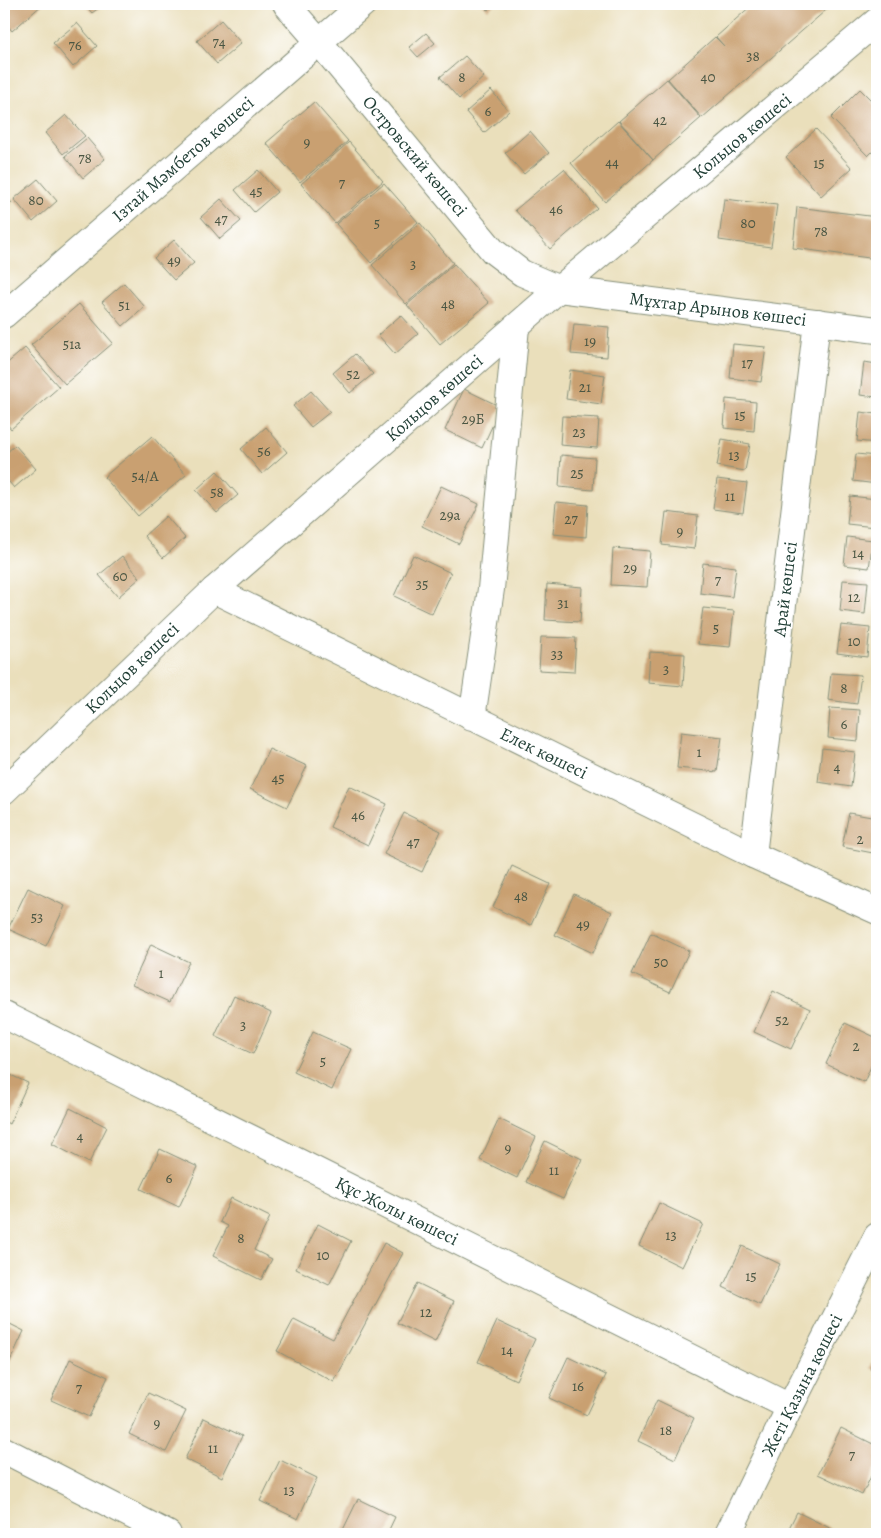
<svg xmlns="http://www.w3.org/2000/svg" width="881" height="1538" viewBox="0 0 881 1538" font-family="Alegreya,serif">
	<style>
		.building { fill: #c9a071 }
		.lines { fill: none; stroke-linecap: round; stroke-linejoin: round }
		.minor-casing { stroke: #848e78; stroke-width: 28 }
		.minor { stroke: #fff; stroke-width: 26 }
		.labels { text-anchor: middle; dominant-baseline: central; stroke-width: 4; stroke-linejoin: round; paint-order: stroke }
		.number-label { font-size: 15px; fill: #4a5643 }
		.street-label { font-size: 18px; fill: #1f3d34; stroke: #fff }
	</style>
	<rect width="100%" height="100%" fill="#fff"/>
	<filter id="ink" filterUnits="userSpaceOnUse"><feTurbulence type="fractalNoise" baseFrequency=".02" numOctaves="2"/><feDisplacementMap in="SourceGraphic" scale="10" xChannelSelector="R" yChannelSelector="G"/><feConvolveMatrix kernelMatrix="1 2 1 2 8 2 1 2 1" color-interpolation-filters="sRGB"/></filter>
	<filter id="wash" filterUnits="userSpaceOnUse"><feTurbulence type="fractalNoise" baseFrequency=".0096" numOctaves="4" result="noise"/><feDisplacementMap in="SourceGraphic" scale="20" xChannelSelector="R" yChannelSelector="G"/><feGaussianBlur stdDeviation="1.12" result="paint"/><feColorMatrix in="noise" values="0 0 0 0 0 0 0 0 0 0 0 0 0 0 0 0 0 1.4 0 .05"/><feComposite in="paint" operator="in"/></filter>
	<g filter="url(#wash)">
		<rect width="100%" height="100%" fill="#eadfbb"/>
		<g id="blocks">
			<g class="building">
				<polygon points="4,4 43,4 12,31 4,21"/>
				<polygon points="84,4 104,4 92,13"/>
				<polygon points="483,4 495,4 488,10"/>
				<polygon points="753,4 833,4 702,118 668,79 715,37 724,46 716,37"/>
				<polygon points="221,20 241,43 217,64 197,41"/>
				<polygon points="77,23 97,46 73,67 53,43"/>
				<polygon points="426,33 435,43 418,57 409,47"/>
				<polygon points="465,56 484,77 459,99 440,77"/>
				<polygon points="667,79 701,118 653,160 619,121"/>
				<polygon points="860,89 877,106 877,147 868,156 831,118"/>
				<polygon points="491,90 509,111 484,133 466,112"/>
				<polygon points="314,102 348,141 300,182 266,143"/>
				<polygon points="66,115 85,136 63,154 45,133"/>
				<polygon points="618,121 653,160 605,202 571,163"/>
				<polygon points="816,129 852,168 821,196 786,157"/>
				<polygon points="530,131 549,153 524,174 505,153"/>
				<polygon points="87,138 105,159 83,178 65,156"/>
				<polygon points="349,142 383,181 335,223 301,184"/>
				<polygon points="564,169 597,208 550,249 515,210"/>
				<polygon points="258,170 277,192 254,212 235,190"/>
				<polygon points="38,179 57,201 33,222 14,199"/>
				<polygon points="384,183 418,222 371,263 336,224"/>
				<polygon points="4,194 12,203 4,210"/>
				<polygon points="221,199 241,221 220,239 201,217"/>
				<polygon points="724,199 777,205 771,247 719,240"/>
				<polygon points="797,207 877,217 877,259 793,248"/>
				<polygon points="420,223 453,263 406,304 372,265"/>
				<polygon points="174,240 194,263 174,280 154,258"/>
				<polygon points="454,264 489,303 440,344 407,305"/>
				<polygon points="124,283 145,307 123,326 102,302"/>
				<polygon points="79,304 113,343 65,384 31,345"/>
				<polygon points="401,315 418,334 395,354 378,335"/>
				<polygon points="574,324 609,327 607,357 571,354"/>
				<polygon points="733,344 766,347 761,382 730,378"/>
				<polygon points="25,348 59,387 11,429 4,420 4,366"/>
				<polygon points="355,354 373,374 350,393 333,373"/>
				<polygon points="864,362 877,364 877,397 860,395"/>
				<polygon points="570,370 605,375 601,404 566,399"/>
				<polygon points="464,389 501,407 482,448 445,430"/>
				<polygon points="311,391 330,412 311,427 293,406"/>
				<polygon points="726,399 756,402 754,431 724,428"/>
				<polygon points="860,412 877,414 877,443 857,441"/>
				<polygon points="562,416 599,418 597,448 560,445"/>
				<polygon points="266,427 287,452 262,474 241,449"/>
				<polygon points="152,436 186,475 138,516 104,477"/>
				<polygon points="722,439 750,444 745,471 717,466"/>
				<polygon points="15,445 36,469 14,488 4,476 4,455"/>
				<polygon points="856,454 877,456 877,484 853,481"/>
				<polygon points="561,455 595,458 593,490 559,487"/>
				<polygon points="217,471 238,495 217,513 196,490"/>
				<polygon points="717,479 747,483 743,513 713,509"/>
				<polygon points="441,486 479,504 459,544 422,526"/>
				<polygon points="850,496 877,499 875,527 847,524"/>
				<polygon points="556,502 588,505 586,537 553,534"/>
				<polygon points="666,512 698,516 694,549 662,545"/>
				<polygon points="166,516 185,538 163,558 144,536"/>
				<polygon points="847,537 873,540 869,568 844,565"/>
				<polygon points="613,548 650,551 647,587 611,585"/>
				<polygon points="413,555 451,573 432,614 394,596"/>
				<polygon points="122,556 140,578 118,597 99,575"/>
				<polygon points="703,563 736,567 732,597 700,593"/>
				<polygon points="843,580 868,582 865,614 840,611"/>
				<polygon points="547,584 582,587 580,622 545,620"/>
				<polygon points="703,608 734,611 730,647 698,644"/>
				<polygon points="841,625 870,628 867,657 837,653"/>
				<polygon points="541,637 576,638 574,672 539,670"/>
				<polygon points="650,652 685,654 683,686 648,683"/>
				<polygon points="831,673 861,675 857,704 828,700"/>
				<polygon points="830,708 860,710 858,741 828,738"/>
				<polygon points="681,732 722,737 717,772 677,768"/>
				<polygon points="822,748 855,752 851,787 818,782"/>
				<polygon points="269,749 307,766 287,807 250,789"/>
				<polygon points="349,786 387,804 368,845 330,827"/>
				<polygon points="404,813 441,831 422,872 384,854"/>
				<polygon points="849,813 877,818 877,830 873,853 842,847"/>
				<polygon points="512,866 550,884 531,925 493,907"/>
				<polygon points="28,888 65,906 46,946 8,929"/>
				<polygon points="574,894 612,912 593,953 555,935"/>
				<polygon points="651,933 689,951 670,992 632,974"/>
				<polygon points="151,944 189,962 170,1002 132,985"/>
				<polygon points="773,991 810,1009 791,1049 754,1032"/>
				<polygon points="234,995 271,1013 253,1054 215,1036"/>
				<polygon points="845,1023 877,1038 877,1053 864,1082 826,1064"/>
				<polygon points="313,1032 351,1049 332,1090 294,1072"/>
				<polygon points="4,1072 28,1083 9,1124 4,1121"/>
				<polygon points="70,1108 107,1127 89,1163 52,1144"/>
				<polygon points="499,1119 536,1137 517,1178 480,1160"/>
				<polygon points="545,1141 582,1159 563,1199 526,1182"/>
				<polygon points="160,1149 198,1167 179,1207 141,1189"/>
				<polygon points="231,1198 270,1217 254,1250 272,1259 261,1280 213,1256 228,1226 220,1222"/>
				<polygon points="659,1203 703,1224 682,1267 639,1246"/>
				<polygon points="318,1224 351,1241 329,1285 296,1269"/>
				<polygon points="384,1243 403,1253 334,1382 277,1351 294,1319 333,1339"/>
				<polygon points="742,1246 780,1264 760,1305 723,1287"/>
				<polygon points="417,1283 454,1301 435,1342 397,1323"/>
				<polygon points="4,1321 24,1331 4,1374"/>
				<polygon points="497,1321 535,1339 516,1380 478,1362"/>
				<polygon points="877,1352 877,1372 870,1368"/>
				<polygon points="568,1357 606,1375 587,1415 549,1398"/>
				<polygon points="70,1359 108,1377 89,1417 51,1400"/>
				<polygon points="148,1393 186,1411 166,1452 129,1434"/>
				<polygon points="657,1400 694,1418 675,1459 638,1441"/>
				<polygon points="204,1418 242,1436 222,1477 185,1459"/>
				<polygon points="841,1428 877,1446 877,1464 862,1495 818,1474"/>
				<polygon points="280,1460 317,1478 298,1519 260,1501"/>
				<polygon points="358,1499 395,1517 387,1534 341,1534"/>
				<polygon points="797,1512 842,1534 786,1534"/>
			</g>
		</g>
	</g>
	<g filter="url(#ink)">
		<use href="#blocks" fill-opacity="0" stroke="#848e78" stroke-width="1"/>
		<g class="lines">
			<g class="minor-casing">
				<g id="minor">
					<polyline points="286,4 319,42 493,251 522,273 559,289 877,330"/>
					<polyline points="4,315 363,4"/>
					<polyline points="214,590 753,855 877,911"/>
					<polyline points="472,718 491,589 516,327"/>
					<polyline points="4,791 214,590 559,289 877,21"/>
					<polyline points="753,855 817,322"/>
					<polyline points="4,1015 790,1407"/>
					<polyline points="4,1450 168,1534"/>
					<polyline points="728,1534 790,1407 877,1236"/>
				</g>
			</g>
			<use href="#minor" class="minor"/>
		</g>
	</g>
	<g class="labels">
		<g class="number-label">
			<text x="219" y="42">74</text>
			<text x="75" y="45">76</text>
			<text x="753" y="56">38</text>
			<text x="462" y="77">8</text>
			<text x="708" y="77">40</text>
			<text x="488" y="111">6</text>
			<text x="660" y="120">42</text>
			<text x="307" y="142">9</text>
			<text x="85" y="158">78</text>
			<text x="612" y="162">44</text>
			<text x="819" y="163">15</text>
			<text x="342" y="183">7</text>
			<text x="256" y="191">45</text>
			<text x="36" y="200">80</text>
			<text x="556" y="209">46</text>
			<text x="221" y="219">47</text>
			<text x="377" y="223">5</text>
			<text x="748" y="223">80</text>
			<text x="821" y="231">78</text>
			<text x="174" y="260">49</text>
			<text x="413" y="264">3</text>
			<text x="448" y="304">48</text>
			<text x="124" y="305">51</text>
			<text x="590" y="341">19</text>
			<text x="72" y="344">51а</text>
			<text x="747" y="363">17</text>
			<text x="353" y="374">52</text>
			<text x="585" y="387">21</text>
			<text x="740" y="415">15</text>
			<text x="473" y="419">29Б</text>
			<text x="579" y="432">23</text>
			<text x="264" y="451">56</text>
			<text x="734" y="455">13</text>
			<text x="577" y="473">25</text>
			<text x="145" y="476">54/А</text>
			<text x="217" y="492">58</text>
			<text x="730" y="496">11</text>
			<text x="450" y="515">29а</text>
			<text x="571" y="519">27</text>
			<text x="680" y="531">9</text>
			<text x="858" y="553">14</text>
			<text x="630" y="568">29</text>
			<text x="120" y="576">60</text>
			<text x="718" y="580">7</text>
			<text x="422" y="584">35</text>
			<text x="854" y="597">12</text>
			<text x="563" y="603">31</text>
			<text x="716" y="628">5</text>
			<text x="854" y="641">10</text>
			<text x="557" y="654">33</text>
			<text x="666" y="669">3</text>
			<text x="844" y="688">8</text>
			<text x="844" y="724">6</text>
			<text x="699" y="752">1</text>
			<text x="837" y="767">4</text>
			<text x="278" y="778">45</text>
			<text x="358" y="815">46</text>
			<text x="860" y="839">2</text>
			<text x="413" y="842">47</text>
			<text x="521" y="896">48</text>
			<text x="37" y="917">53</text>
			<text x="583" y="924">49</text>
			<text x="661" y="962">50</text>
			<text x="161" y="973">1</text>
			<text x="782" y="1020">52</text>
			<text x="243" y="1025">3</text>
			<text x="856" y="1046">2</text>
			<text x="323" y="1061">5</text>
			<text x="80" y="1136">4</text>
			<text x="508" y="1148">9</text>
			<text x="554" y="1170">11</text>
			<text x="169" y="1178">6</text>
			<text x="671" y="1235">13</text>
			<text x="241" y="1238">8</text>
			<text x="323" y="1255">10</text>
			<text x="751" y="1276">15</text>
			<text x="426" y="1312">12</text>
			<text x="507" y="1350">14</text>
			<text x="578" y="1386">16</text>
			<text x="79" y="1388">7</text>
			<text x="157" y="1423">9</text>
			<text x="666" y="1430">18</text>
			<text x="213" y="1448">11</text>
			<text x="852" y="1455">7</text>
			<text x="289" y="1490">13</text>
		</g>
		<g class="street-label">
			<text transform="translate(742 136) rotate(-40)">Кольцов көшесі</text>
			<text transform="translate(415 156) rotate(50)">Островский көшесі</text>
			<text transform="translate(183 159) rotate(-41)">Ізтай Мәмбетов көшесі</text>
			<text transform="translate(718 309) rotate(7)">Мұхтар Арынов көшесі</text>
			<text transform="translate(434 398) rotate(-41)">Кольцов көшесі</text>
			<text transform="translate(785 589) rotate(-83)">Арай көшесі</text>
			<text transform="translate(132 668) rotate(-44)">Кольцов көшесі</text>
			<text transform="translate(544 753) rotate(26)">Елек көшесі</text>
			<text transform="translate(397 1211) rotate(26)">Құс Жолы көшесі</text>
			<text transform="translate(802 1385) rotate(-63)">Жеті Қазына көшесі</text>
		</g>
	</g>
	<rect width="881" height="1538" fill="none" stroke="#fff" stroke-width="20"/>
</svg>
